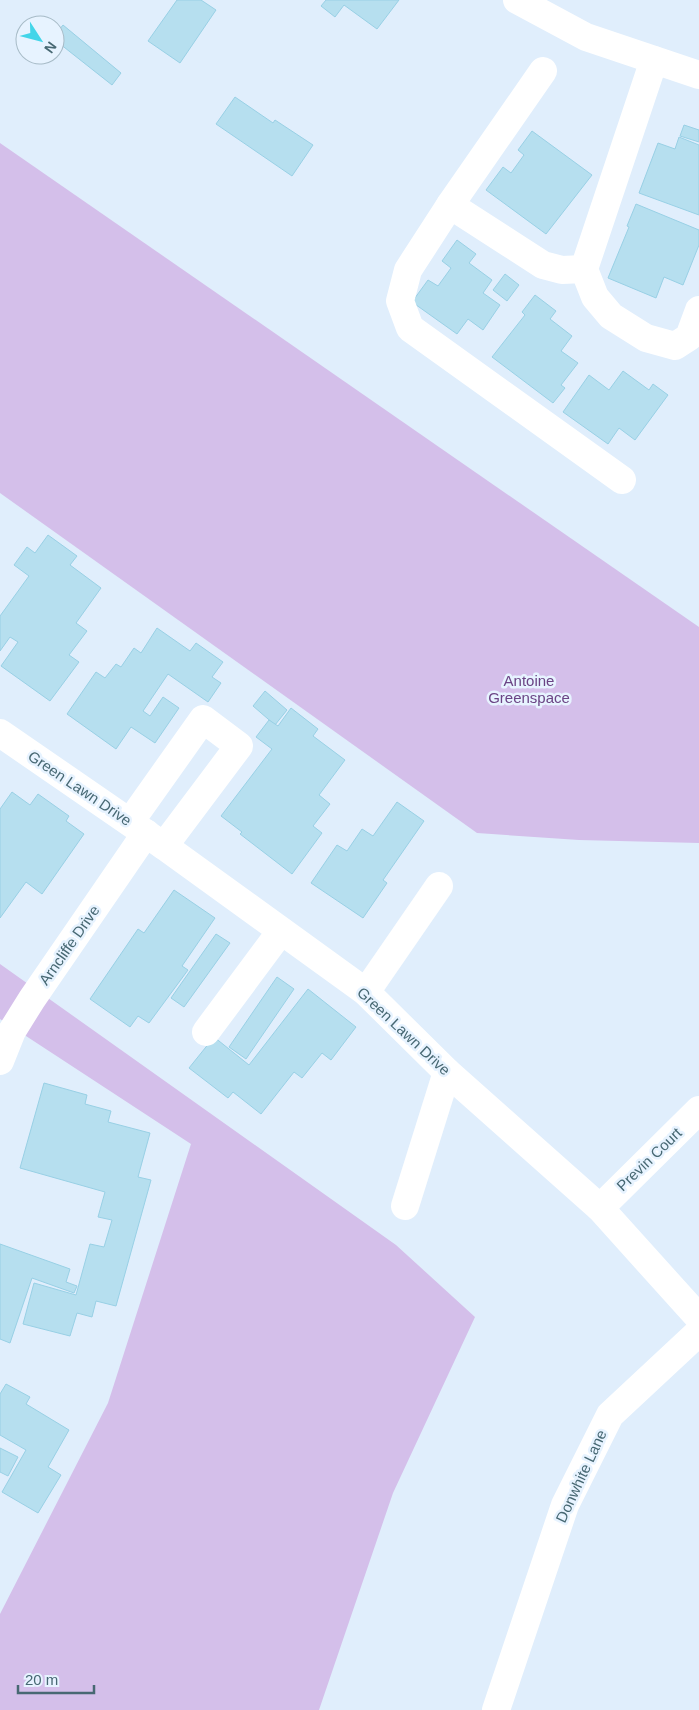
<svg xmlns="http://www.w3.org/2000/svg" width="699" height="1710" viewBox="0 0 699 1710" font-family="Arial,sans-serif">
	<style>
		.green { fill: #d4bfea }
		.building { fill: #b6dfef; stroke: #98d0e5 }
		.lines { fill: none; stroke-linecap: round; stroke-linejoin: round }
		.minor { stroke: #fff; stroke-width: 28 }
		.labels { text-anchor: middle; dominant-baseline: central; stroke-width: 5; stroke-linejoin: round; paint-order: stroke }
		.park-label { font-size: 15px; fill: #6b4485; stroke: #e7f3ff }
		.street-label { font-size: 15px; fill: #476873; stroke: #e7f3ff }
	</style>
	<rect width="100%" height="100%" fill="#e0eefc"/>
	<g class="green">
		<polygon points="0,143 699,627 699,843 579,840 477,833 0,493"/>
		<polygon points="0,964 396,1245 475,1317 393,1493 319,1710 0,1710 0,1614 108,1403 191,1144 0,1019"/>
	</g>
	<g class="building">
		<polygon points="177,0 201,0 216,10 180,63 148,41"/>
		<polygon points="326,0 399,0 377,29 344,5 335,17 321,6"/>
		<polygon points="63,25 121,73 112,85 55,40 55,35"/>
		<polygon points="235,97 273,123 275,120 313,145 292,176 216,124"/>
		<polygon points="684,125 699,130 699,142 680,136"/>
		<polygon points="532,131 592,175 546,234 486,190 503,167 511,173 524,155 518,150"/>
		<polygon points="679,137 699,145 699,215 639,193 658,143 675,149"/>
		<polygon points="636,204 699,230 699,245 683,285 664,277 656,298 608,278 629,227 627,226"/>
		<polygon points="457,240 476,254 469,263 492,280 483,293 500,305 483,330 468,319 457,334 412,302 428,280 438,286 451,268 442,261"/>
		<polygon points="505,274 519,285 507,301 493,290"/>
		<polygon points="535,295 556,311 550,319 572,336 561,351 578,363 561,385 565,388 553,403 492,357 525,315 522,312"/>
		<polygon points="623,371 649,390 653,384 668,395 635,440 619,428 608,444 563,412 589,375 609,390"/>
		<polygon points="48,535 77,556 70,565 101,588 76,623 87,631 69,655 79,662 50,701 1,666 18,642 10,637 0,651 0,616 29,576 14,565 27,547 35,553"/>
		<polygon points="157,628 190,651 196,643 223,662 212,677 221,683 208,702 168,674 143,711 150,716 163,697 179,708 155,743 131,727 116,749 67,714 96,672 105,678 116,664 121,667 134,648 141,653"/>
		<polygon points="265,691 287,710 275,725 253,706"/>
		<polygon points="291,708 318,729 313,736 345,760 319,795 330,804 313,826 322,833 292,874 240,834 242,832 221,816 272,749 256,737 269,720 278,726"/>
		<polygon points="12,792 30,805 38,794 69,816 66,821 84,834 42,894 26,882 0,918 0,809"/>
		<polygon points="397,802 424,821 383,880 387,883 363,918 311,883 337,845 347,851 362,829 373,836"/>
		<polygon points="174,890 215,918 182,966 188,970 149,1023 138,1016 130,1027 90,999 138,929 144,933"/>
		<polygon points="216,934 230,943 184,1007 171,998"/>
		<polygon points="277,977 294,989 246,1059 229,1047"/>
		<polygon points="308,989 356,1027 331,1060 322,1053 302,1078 294,1072 261,1114 233,1092 228,1098 189,1068 214,1037 249,1065"/>
		<polygon points="44,1083 87,1095 85,1104 111,1111 108,1122 150,1133 138,1177 151,1180 116,1306 96,1301 92,1317 77,1313 70,1336 23,1324 34,1283 76,1295 90,1244 104,1247 112,1220 98,1217 105,1192 20,1168"/>
		<polygon points="0,1244 70,1269 66,1282 77,1286 74,1293 32,1278 10,1343 0,1339"/>
		<polygon points="6,1384 30,1397 26,1404 69,1430 48,1467 61,1475 38,1513 2,1492 26,1450 0,1435 0,1394"/>
		<polygon points="0,1448 18,1457 8,1476 0,1472"/>
	</g>
	<g class="lines">
		<g class="minor">
			<polyline points="517,0 586,37 699,75"/>
			<polyline points="654,60 584,269 595,297 611,316 646,338 675,346 689,337 699,310"/>
			<polyline points="543,71 450,205 543,265 562,270 584,269"/>
			<polyline points="450,205 408,270 400,301 410,328 622,480"/>
			<polyline points="0,733 164,846 366,992 447,1072 600,1208 699,1318"/>
			<polyline points="130,822 203,719 239,746 164,846"/>
			<polyline points="366,992 439,886"/>
			<polyline points="206,1032 281,931"/>
			<polyline points="0,1061 12,1031 32,999 146,833"/>
			<polyline points="405,1206 447,1072"/>
			<polyline points="600,1208 699,1110"/>
			<polyline points="496,1710 565,1505 610,1415 699,1332"/>
		</g>
	</g>
	<g class="labels">
		<g class="park-label">
			<text x="529" y="680">Antoine<tspan x="529" dy="17">Greenspace</tspan></text>
		</g>
		<g class="street-label">
			<text transform="translate(80 788) rotate(34)">Green Lawn Drive</text>
			<text transform="translate(69 945) rotate(-55)">Arncliffe Drive</text>
			<text transform="translate(404 1031) rotate(43)">Green Lawn Drive</text>
			<text transform="translate(649 1159) rotate(-44)">Previn Court</text>
			<text transform="translate(581 1476) rotate(-65)">Donwhite Lane</text>
		</g>
	</g>
	<g transform="translate(40 40) rotate(126)"><circle r="24" fill="#e7f3ff" stroke="#a7bbc7"/>
	<path d="M0-4L9 19L0 12L-9 19Z" fill="#43d5e9"/>
	<text y="-8" font-size="14" font-weight="bold" text-anchor="middle" fill="#476873">N</text>
	</g>
	<path d="M18 1685v8h76v-8" fill="none" stroke="#476873" stroke-width="2.5"/>
	<text x="25" y="1685" font-size="15" fill="#476873" stroke="#e7f3ff" stroke-width="4" paint-order="stroke">20 m</text>
</svg>
